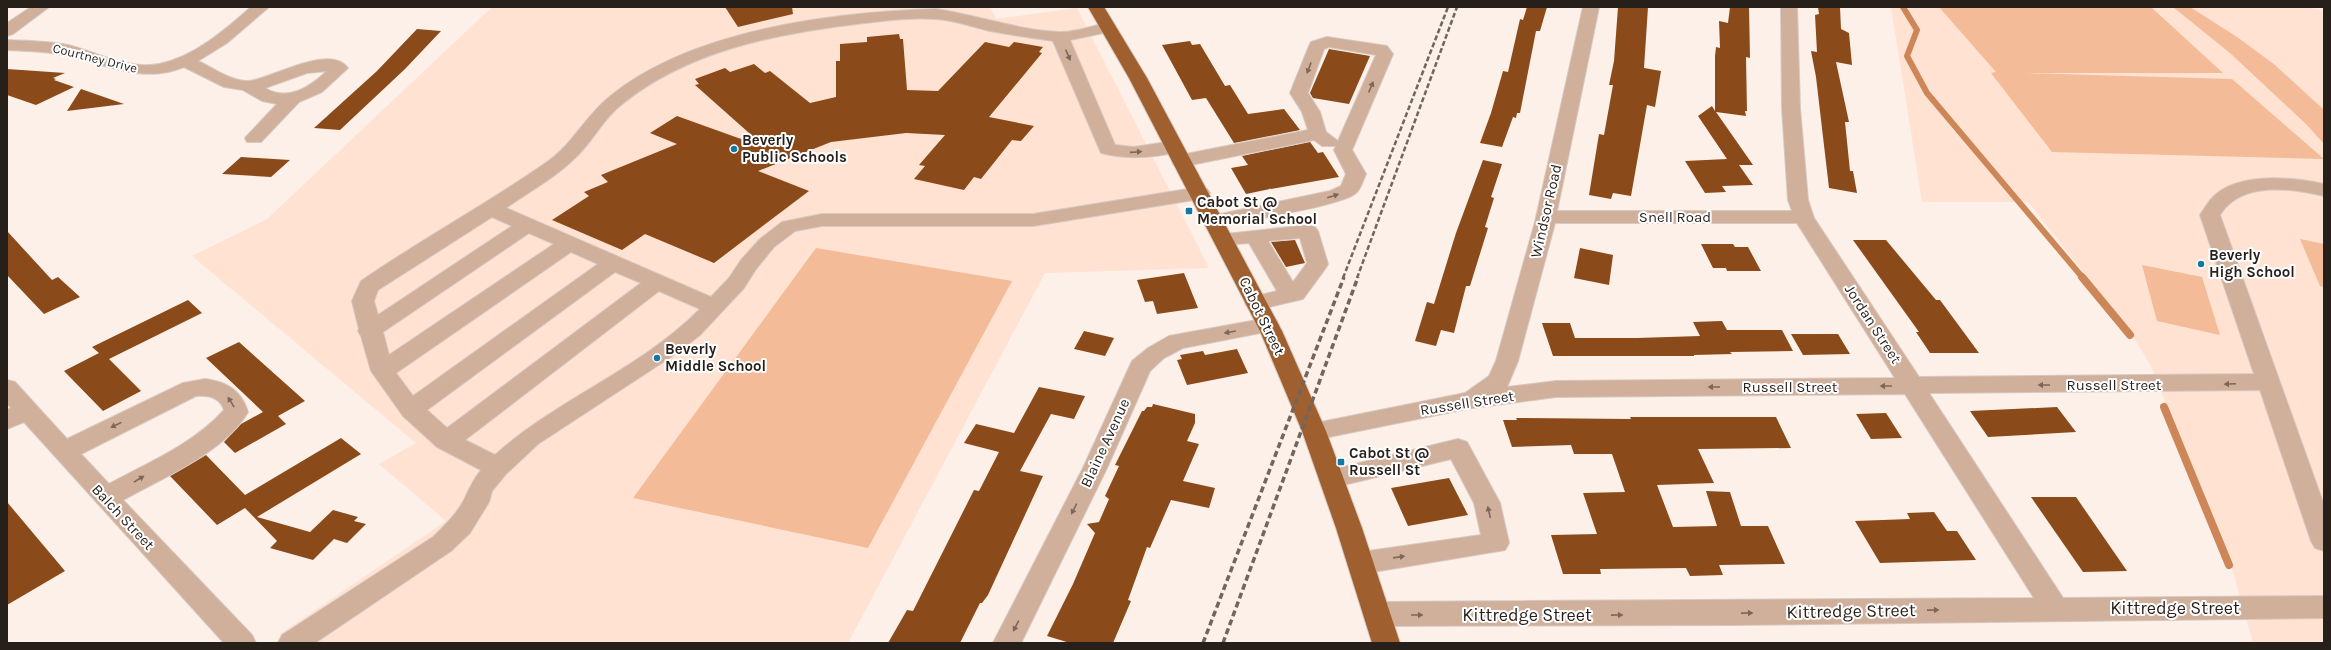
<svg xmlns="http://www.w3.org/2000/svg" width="2331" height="650" viewBox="0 0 2331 650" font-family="Karla,sans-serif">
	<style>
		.built { fill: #ffe2d1 }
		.green { fill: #f3bb98 }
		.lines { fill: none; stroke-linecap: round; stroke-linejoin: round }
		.stream-far1 { stroke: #cc8658; stroke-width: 6 }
		.stream { stroke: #cc8658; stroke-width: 8 }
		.building { fill: #8a4a19 }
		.minor-casing { stroke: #d6cac3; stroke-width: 2 }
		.highway-casing { stroke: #d6cac3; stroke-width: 2 }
		.minor { fill: #d0af9b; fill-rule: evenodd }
		.highway { fill: #a05f2f; fill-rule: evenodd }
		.rail-far1 { stroke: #6f6660; stroke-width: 2.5; stroke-dasharray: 5 2.5; stroke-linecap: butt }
		.rail { stroke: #6f6660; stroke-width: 3.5; stroke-dasharray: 6 3.5; stroke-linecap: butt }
		.oneway { fill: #7c675a }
		.poi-dot { fill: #1378a4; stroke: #fff; stroke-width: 1.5 }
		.labels { text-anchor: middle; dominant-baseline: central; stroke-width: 4; stroke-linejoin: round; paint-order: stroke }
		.far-street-label { font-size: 13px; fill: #271f1a; stroke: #fff }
		.poi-label { font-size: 15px; font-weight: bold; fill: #271f1a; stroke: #fff; text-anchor: start }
		.street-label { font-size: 15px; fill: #271f1a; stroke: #fff }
		.near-street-label { font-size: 18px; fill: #271f1a; stroke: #fff }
	</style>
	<rect width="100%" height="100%" fill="#fdf0e8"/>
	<g class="built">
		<polygon points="492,7 990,7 996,19 1077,8 1209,268 1045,273 848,643 289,643 280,634 446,521 379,464 416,443 192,256 267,219"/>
		<polygon points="1891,7 2307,7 2324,11 2324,643 2253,643 2228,554 2150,364 2127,327 2028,202 1922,202"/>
	</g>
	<g class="green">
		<polygon points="1939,7 2151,7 2223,73 2024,73 2232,79 2324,159 2052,152 1991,73 1996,72"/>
		<polygon points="2173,7 2190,7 2237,37 2275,65 2324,110 2324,144 2307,125 2230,53"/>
		<polygon points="2300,239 2324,244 2324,287 2320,286"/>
		<polygon points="816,248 1012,281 868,548 633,498"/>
		<polygon points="2142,265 2202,277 2220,335 2157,321"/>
	</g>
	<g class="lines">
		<polyline class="stream-far1" points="1903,7 1917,30 1907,56 1927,93 2083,278"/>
		<g class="stream">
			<polyline points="2082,277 2130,335"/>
			<polyline points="2164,407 2229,565"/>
		</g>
	</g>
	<g class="building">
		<polygon points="725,7 792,7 793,14 738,27"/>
		<polygon points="1527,7 1547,7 1540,31 1536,31 1520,113 1517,113 1516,118 1513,117 1502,147 1480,143 1491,113 1503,71 1508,72 1520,19 1523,20"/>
		<polygon points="1618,7 1648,7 1644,68 1661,71 1655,107 1647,105 1631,196 1613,193 1611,199 1589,195 1599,134 1604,135 1613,85 1609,85 1614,61"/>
		<polygon points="1730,7 1749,7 1750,58 1746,57 1747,111 1745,111 1746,116 1716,112 1753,165 1739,165 1753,185 1722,186 1726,192 1705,193 1685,161 1727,159 1698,116 1712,106 1715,111 1715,56 1716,47 1720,48 1719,21 1728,23"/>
		<polygon points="1818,7 1840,7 1841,29 1849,33 1852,65 1836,62 1849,122 1845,122 1850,171 1853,171 1857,193 1829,188 1816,77 1811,51 1817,52 1815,15 1819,14"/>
		<polygon points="417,29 441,31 405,69 340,130 314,128 377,71"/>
		<polygon points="899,34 900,39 903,39 907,90 938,91 985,42 1009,47 1014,42 1043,47 1039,52 1042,53 989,117 1034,126 1021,141 1012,140 981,179 974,177 964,190 914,179 925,166 919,165 945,135 906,133 831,142 758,171 809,191 714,263 645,234 622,250 552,220 589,196 584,192 608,182 601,175 677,144 650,133 677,116 766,148 695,85 699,84 695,79 725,68 730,72 754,64 765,73 770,71 810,103 836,97 836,61 840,61 840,44 867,42 867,37"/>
		<polygon points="1190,41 1192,45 1200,44 1225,86 1230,85 1248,114 1284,109 1300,130 1234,143 1206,98 1192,100 1162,45"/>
		<polygon points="1329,49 1370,56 1349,104 1313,98 1310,93"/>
		<polygon points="7,69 65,73 53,78 56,79 54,80 74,87 36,105 7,95"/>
		<polygon points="81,89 124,104 67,111"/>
		<polygon points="1310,142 1318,153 1323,152 1339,177 1271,189 1269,188 1270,189 1246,194 1231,168 1248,165 1242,156"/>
		<polygon points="241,157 290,160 271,177 222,174"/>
		<polygon points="1483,160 1502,164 1491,197 1494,198 1485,227 1488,228 1470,286 1466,286 1454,333 1441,330 1436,346 1415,341 1427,302 1434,304 1456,233"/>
		<polygon points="7,231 52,280 58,277 80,297 44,314 7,275"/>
		<polygon points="1295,240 1305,263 1286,267 1271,242"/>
		<polygon points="1853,240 1886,240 1936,300 1940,300 1979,353 1930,353 1916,332 1919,332"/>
		<polygon points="1701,244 1733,244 1735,247 1748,247 1761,271 1727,271 1726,268 1713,268"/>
		<polygon points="1580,248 1613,255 1609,285 1574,278"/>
		<polygon points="1184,273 1198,308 1157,314 1153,301 1145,302 1137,280"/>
		<polygon points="188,300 202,313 109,359 141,391 103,411 64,371 99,353 92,347"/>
		<polygon points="1722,321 1727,330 1782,330 1793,351 1730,352 1732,354 1694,355 1694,356 1553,356 1542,323 1570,323 1575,338 1637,338 1700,336 1693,322"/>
		<polygon points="1084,331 1114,338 1105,356 1074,349"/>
		<polygon points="1791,334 1838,334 1850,354 1803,355"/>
		<polygon points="239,342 305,401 278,416 286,424 235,453 224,442 241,424 263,412 206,358"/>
		<polygon points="1237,349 1248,373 1187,385 1177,360 1182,359 1180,355 1203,351 1205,355"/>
		<polygon points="1039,387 1085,396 1074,419 1051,414 1020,471 1043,476 988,595 982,603 980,603 960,643 888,643 907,610 913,611 974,490 979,491 999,452 964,443 976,424 1014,433"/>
		<polygon points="1153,404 1195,414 1195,423 1187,441 1199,444 1183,481 1215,488 1209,508 1171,500 1150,548 1147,547 1128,600 1131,601 1113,643 1070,643 1047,636 1073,584 1095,533 1087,524 1099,522 1109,499 1105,496 1119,466 1115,465 1142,411 1144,411 1147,407 1152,407"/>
		<polygon points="2057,407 2076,432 1988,437 1970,411"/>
		<polygon points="1886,413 1902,438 1871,439 1856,414"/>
		<polygon points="1630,417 1776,417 1791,448 1698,449 1714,483 1657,485 1673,527 1717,526 1706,491 1730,492 1741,526 1768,526 1785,564 1719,565 1723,575 1690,576 1686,568 1600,569 1601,574 1563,574 1551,535 1597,534 1583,493 1625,492 1612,454 1574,454 1571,445 1512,447 1503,420 1517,420 1516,418 1631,419"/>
		<polygon points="341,438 361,454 257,517 310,532 333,510 358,517 354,521 366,524 347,543 334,539 313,560 270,548 277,541 245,508 217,525 170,476 206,455 245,495"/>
		<polygon points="1449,478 1468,515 1408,526 1391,488"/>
		<polygon points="2031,497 2076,497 2127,571 2083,572"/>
		<polygon points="7,502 65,571 7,605"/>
		<polygon points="1934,512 1947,531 1957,531 1976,560 1880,563 1855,521 1910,519 1907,513"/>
	</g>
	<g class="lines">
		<g class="minor-casing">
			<g id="minor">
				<polygon points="31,7 49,7 13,34 7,36 7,23"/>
				<path d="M251,7H269L227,43L198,61C213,68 232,82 249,81C271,79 330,43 348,68L322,92L299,102L261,142H247L245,138L277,104L262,101L243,90L224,87L184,67C143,84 107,65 68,56C48,51 27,51 7,50V40C27,41 48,41 68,45C97,52 128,70 159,64C194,57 225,30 251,7ZM327,71C310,87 288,102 265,88L307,73Z"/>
				<path d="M1583,7H1599L1557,211H1792L1788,200L1782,108L1781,7H1797L1800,108L1808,200L1814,218L1919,377L2254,374L2200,215C2204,209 2208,202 2213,197C2238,172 2292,177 2324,184V196C2290,188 2241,181 2220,215L2324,505V551L2315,548L2311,541L2260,390L1929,393L2063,598L2324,596V618L1733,625L1378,626L1368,622L1364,614L1368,606L1378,602L2034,598L1905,394L1556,397L1472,408L1314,440L1306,437L1302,431L1306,425L1465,393L1489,376L1496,361L1535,222ZM1555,223H1797L1895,378L1556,381L1507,387L1518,361Z"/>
				<path d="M936,9C977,15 1017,30 1059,32C1074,33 1092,26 1107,23L1113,25L1115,28L1113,31L1070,40L1115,145L1134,147L1174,141L1181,143L1183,147L1181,151C1154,158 1128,160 1101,153L1053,41C1032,38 1011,35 990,31C972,27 955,20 936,19C910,17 883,21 857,24C774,34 687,51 621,105C604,118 594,139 579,154C558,176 530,191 506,208L711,297L729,278L741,260L760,239L782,222L822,214H1033L1200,187L1207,189L1210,193L1207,197L1200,199L1033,226H822L795,231L774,247L756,269L744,288L700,335L677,353L538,444L506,474L492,491L489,502L470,533L451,551L315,643H278L282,635L433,537C445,525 456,515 464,500C469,489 473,480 481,470L437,447L403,416L371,371L361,336L358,331L359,329L352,301L361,281C422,239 487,204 547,162C572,145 585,117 608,98C689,30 833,12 936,9ZM492,217L512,226L378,315L374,301L378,290ZM529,233L554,244L389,355L383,332ZM571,252L598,264L413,396L396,373ZM615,272L641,283L447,428L427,410ZM659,291L700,309C641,369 557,399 495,455L465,440Z"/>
				<path d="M1327,37L1387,46L1393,54L1352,150L1366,174C1363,180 1361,189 1356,193C1342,206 1238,222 1213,227L1206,225L1203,221L1206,217L1330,191L1341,186L1346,174L1334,150L1336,146H1322L1314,140L1181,167L1174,165L1172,161L1174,157L1181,155L1308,130L1302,112L1290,93L1309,46L1311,42ZM1329,47L1376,55L1338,141L1326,132L1320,112L1308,93L1324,49Z"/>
				<path d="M1308,225L1315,227L1318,231L1328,264L1325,269L1303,299L1256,310L1248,308L1245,303L1248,298L1277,291L1249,243L1223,245L1216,243L1213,239L1216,235ZM1300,238L1307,263L1293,282L1268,241Z"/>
				<polygon points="1268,318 1276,320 1279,325 1276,330 1183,348 1164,358 1150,371 1107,468 1021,643 993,643 1083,468 1132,361 1148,348 1169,336"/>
				<path d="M205,379C227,382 241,390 248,412C225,452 162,478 123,500L252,635L256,643H224L24,422L7,429V410L11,408L7,403V380L15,382L67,439L183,383ZM196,396C208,395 220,397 224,410C194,444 147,463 109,484L81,454Z"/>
				<polygon points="1458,439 1467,442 1500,503 1509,543 1505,550 1361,574 1352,571 1348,563 1352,555 1361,552 1481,535 1474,503 1451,459 1331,488 1322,486 1319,479 1322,472"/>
			</g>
		</g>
		<g class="highway-casing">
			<polygon id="highway" points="1088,7 1104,7 1147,78 1282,331 1326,431 1362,528 1400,643 1372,643 1336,528 1302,431 1260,331 1129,78"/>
		</g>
		<use href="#minor" class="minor"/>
		<use href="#highway" class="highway"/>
		<g class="rail-far1">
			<polyline points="1343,278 1448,7"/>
			<polyline points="1357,278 1457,7"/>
		</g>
		<g class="rail">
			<polyline points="1203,643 1344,277"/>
			<polyline points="1223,643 1358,277"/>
		</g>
	</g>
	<defs><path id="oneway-solid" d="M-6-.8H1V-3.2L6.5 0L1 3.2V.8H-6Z"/></defs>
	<g class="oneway">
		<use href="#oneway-solid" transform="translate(1068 55) rotate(67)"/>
		<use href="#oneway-solid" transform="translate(1309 68) rotate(110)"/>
		<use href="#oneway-solid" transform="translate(1371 87) rotate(-67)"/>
		<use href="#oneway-solid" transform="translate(1136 152) rotate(-4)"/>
		<use href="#oneway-solid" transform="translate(1333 196) rotate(-17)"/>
		<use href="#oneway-solid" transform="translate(1230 332) rotate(170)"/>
		<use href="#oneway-solid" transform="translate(2230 384) rotate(178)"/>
		<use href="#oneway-solid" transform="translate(2044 385) rotate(180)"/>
		<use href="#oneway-solid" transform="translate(1886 386) rotate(180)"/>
		<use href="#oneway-solid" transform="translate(1714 387) rotate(180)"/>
		<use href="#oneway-solid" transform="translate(231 402) rotate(-122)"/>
		<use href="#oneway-solid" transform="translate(116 425) rotate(154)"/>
		<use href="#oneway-solid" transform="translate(139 479) rotate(-31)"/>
		<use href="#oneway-solid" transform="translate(1074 509) rotate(117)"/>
		<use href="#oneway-solid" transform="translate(1489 512) rotate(-103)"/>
		<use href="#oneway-solid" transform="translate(1399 557) rotate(-8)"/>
		<use href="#oneway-solid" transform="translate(1933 610) rotate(-1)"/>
		<use href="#oneway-solid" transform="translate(1747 613) rotate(-1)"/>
		<use href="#oneway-solid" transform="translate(1417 615)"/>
		<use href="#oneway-solid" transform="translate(1617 615) rotate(-1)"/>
		<use href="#oneway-solid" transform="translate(1016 626) rotate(117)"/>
	</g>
	<g class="poi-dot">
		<circle cx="734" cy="149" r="4"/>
		<rect x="1185" y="207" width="8" height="8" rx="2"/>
		<circle cx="2201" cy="264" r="4"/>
		<circle cx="657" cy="358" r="4"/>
		<rect x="1337" y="458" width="8" height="8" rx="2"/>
	</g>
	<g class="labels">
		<g class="far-street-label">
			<text transform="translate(95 58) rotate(14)">Courtney Drive</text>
		</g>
		<g class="poi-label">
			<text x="742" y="140">Beverly<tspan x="742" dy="17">Public Schools</tspan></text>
			<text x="1197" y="202">Cabot St @<tspan x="1197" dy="17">Memorial School</tspan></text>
			<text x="2209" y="255">Beverly<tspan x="2209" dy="17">High School</tspan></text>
			<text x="665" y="349">Beverly<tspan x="665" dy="17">Middle School</tspan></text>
			<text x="1349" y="453">Cabot St @<tspan x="1349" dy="17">Russell St</tspan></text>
		</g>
		<g class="street-label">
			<text transform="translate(1546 211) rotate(-77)">Windsor Road</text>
			<text x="1675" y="217">Snell Road</text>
			<text transform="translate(1262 316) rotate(64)">Cabot Street</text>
			<text transform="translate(1873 324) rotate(57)">Jordan Street</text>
			<text x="2114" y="385">Russell Street</text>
			<text x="1790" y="387">Russell Street</text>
			<text transform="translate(1467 403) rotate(-9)">Russell Street</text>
			<text transform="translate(1105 443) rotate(-65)">Blaine Avenue</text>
			<text transform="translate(123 517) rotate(47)">Balch Street</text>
		</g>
		<g class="near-street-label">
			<text x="2175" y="608">Kittredge Street</text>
			<text transform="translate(1851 611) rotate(-1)">Kittredge Street</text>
			<text x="1527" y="615">Kittredge Street</text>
		</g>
	</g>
	<rect width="2331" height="650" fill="none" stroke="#271f1a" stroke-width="16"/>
</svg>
